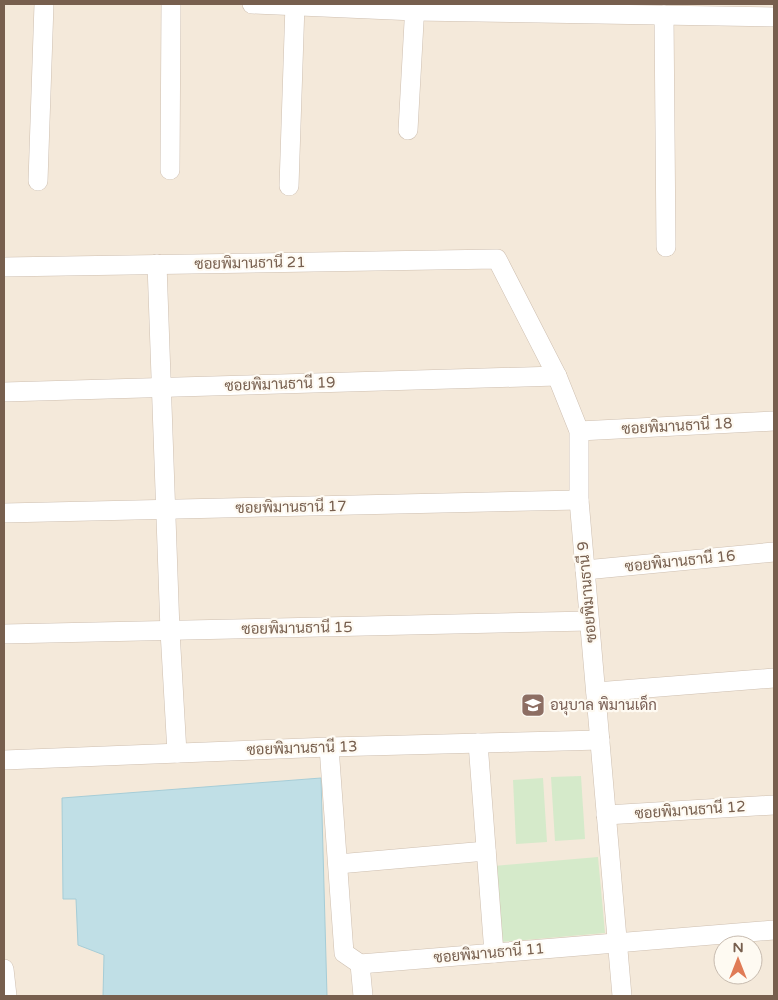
<svg xmlns="http://www.w3.org/2000/svg" width="778" height="1000" viewBox="0 0 778 1000" font-family="'Varela Round',Sarabun,sans-serif">
	<style>
		.residential { fill: #f4e9da; fill-rule: evenodd }
		.green { fill: #d5eaca }
		.water { fill: #c0dfe6; stroke: #a6cdd7 }
		.lines { fill: none; stroke-linecap: round; stroke-linejoin: round }
		.minor-casing { stroke: #cebfb0; stroke-width: 20 }
		.minor { stroke: #fff; stroke-width: 19 }
		.labels { text-anchor: middle; dominant-baseline: central; stroke-width: 4.5; stroke-linejoin: round; paint-order: stroke }
		.street-label { font-size: 15px; fill: #775f4e; stroke: #fefaf2 }
		.education-label { font-size: 15px; fill: #785e54; stroke: #fefaf2; text-anchor: start }
	</style>
	<rect width="100%" height="100%" fill="#fcf6ec"/>
	<path class="residential" d="M4,4H774V996H4ZM723,945H753V975H723Z"/>
	<g class="green">
		<polygon points="581,776 585,839 555,841 551,777"/>
		<polygon points="543,778 547,842 516,844 513,780"/>
		<polygon points="598,857 605,933 501,942 494,866"/>
	</g>
	<polygon class="water" points="321,778 327,996 103,996 104,955 78,945 76,899 63,899 62,798"/>
	<g class="lines">
		<g class="minor-casing">
			<g id="minor">
				<polyline points="252,4 415,11 774,17"/>
				<polyline points="664,15 666,247"/>
				<polyline points="408,130 415,4"/>
				<polyline points="170,170 171,4"/>
				<polyline points="38,181 44,4"/>
				<polyline points="289,186 295,4"/>
				<polyline points="157,264 170,631 177,753"/>
				<polyline points="4,267 497,259 557,376 579,431 579,500 622,996"/>
				<polyline points="4,392 557,376"/>
				<polyline points="579,431 774,421"/>
				<polyline points="4,513 579,500"/>
				<polyline points="585,570 774,552"/>
				<polyline points="4,634 589,621"/>
				<polyline points="596,692 774,678"/>
				<polyline points="478,743 494,953"/>
				<polyline points="329,747 344,953 360,964 363,996"/>
				<polyline points="4,760 329,747 600,740"/>
				<polyline points="606,815 774,805"/>
				<polyline points="338,864 486,851"/>
				<polyline points="360,964 774,930"/>
				<polyline points="4,969 7,996"/>
			</g>
		</g>
		<use href="#minor" class="minor"/>
	</g>
	<defs>
		<g id="school-square" transform="scale(1.25)"><rect x="-9" y="-9" width="18" height="18" rx="4" fill="#8d6e63" stroke="#fefaf2"/><path d="M0-5L7-2L0 1L-7-2ZM-4 1L0 2.5L4 1V4Q0 6-4 4Z" fill="#fff"/></g>
	</defs>
	<g fill-rule="evenodd">
		<use href="#school-square" x="533" y="705"/>
	</g>
	<g class="labels">
		<g class="street-label">
			<text transform="translate(250 263) rotate(-1)">ซอยพิมานธานี 21</text>
			<text transform="translate(280 384) rotate(-2)">ซอยพิมานธานี 19</text>
			<text transform="translate(677 426) rotate(-3)">ซอยพิมานธานี 18</text>
			<text transform="translate(291 507) rotate(-1)">ซอยพิมานธานี 17</text>
			<text transform="translate(680 561) rotate(-6)">ซอยพิมานธานี 16</text>
			<text transform="translate(587 592) rotate(-95)">ซอยพิมานธานี 9</text>
			<text transform="translate(297 628) rotate(-1)">ซอยพิมานธานี 15</text>
			<text transform="translate(302 748) rotate(-2)">ซอยพิมานธานี 13</text>
			<text transform="translate(690 810) rotate(-4)">ซอยพิมานธานี 12</text>
			<text transform="translate(489 953) rotate(-5)">ซอยพิมานธานี 11</text>
		</g>
		<g class="education-label">
			<text x="550" y="705">อนุบาล พิมานเด็ก</text>
		</g>
	</g>
	<rect width="778" height="1000" fill="none" stroke="#775f4e" stroke-width="10"/>
	<g transform="translate(738 960)"><circle r="24" fill="#fefaf2" stroke="#c8bcb0"/>
	<path d="M0-4L9 19L0 12L-9 19Z" fill="#e07b56"/>
	<text y="-8" font-size="14" font-weight="bold" text-anchor="middle" fill="#775f4e">N</text>
	</g>
</svg>
